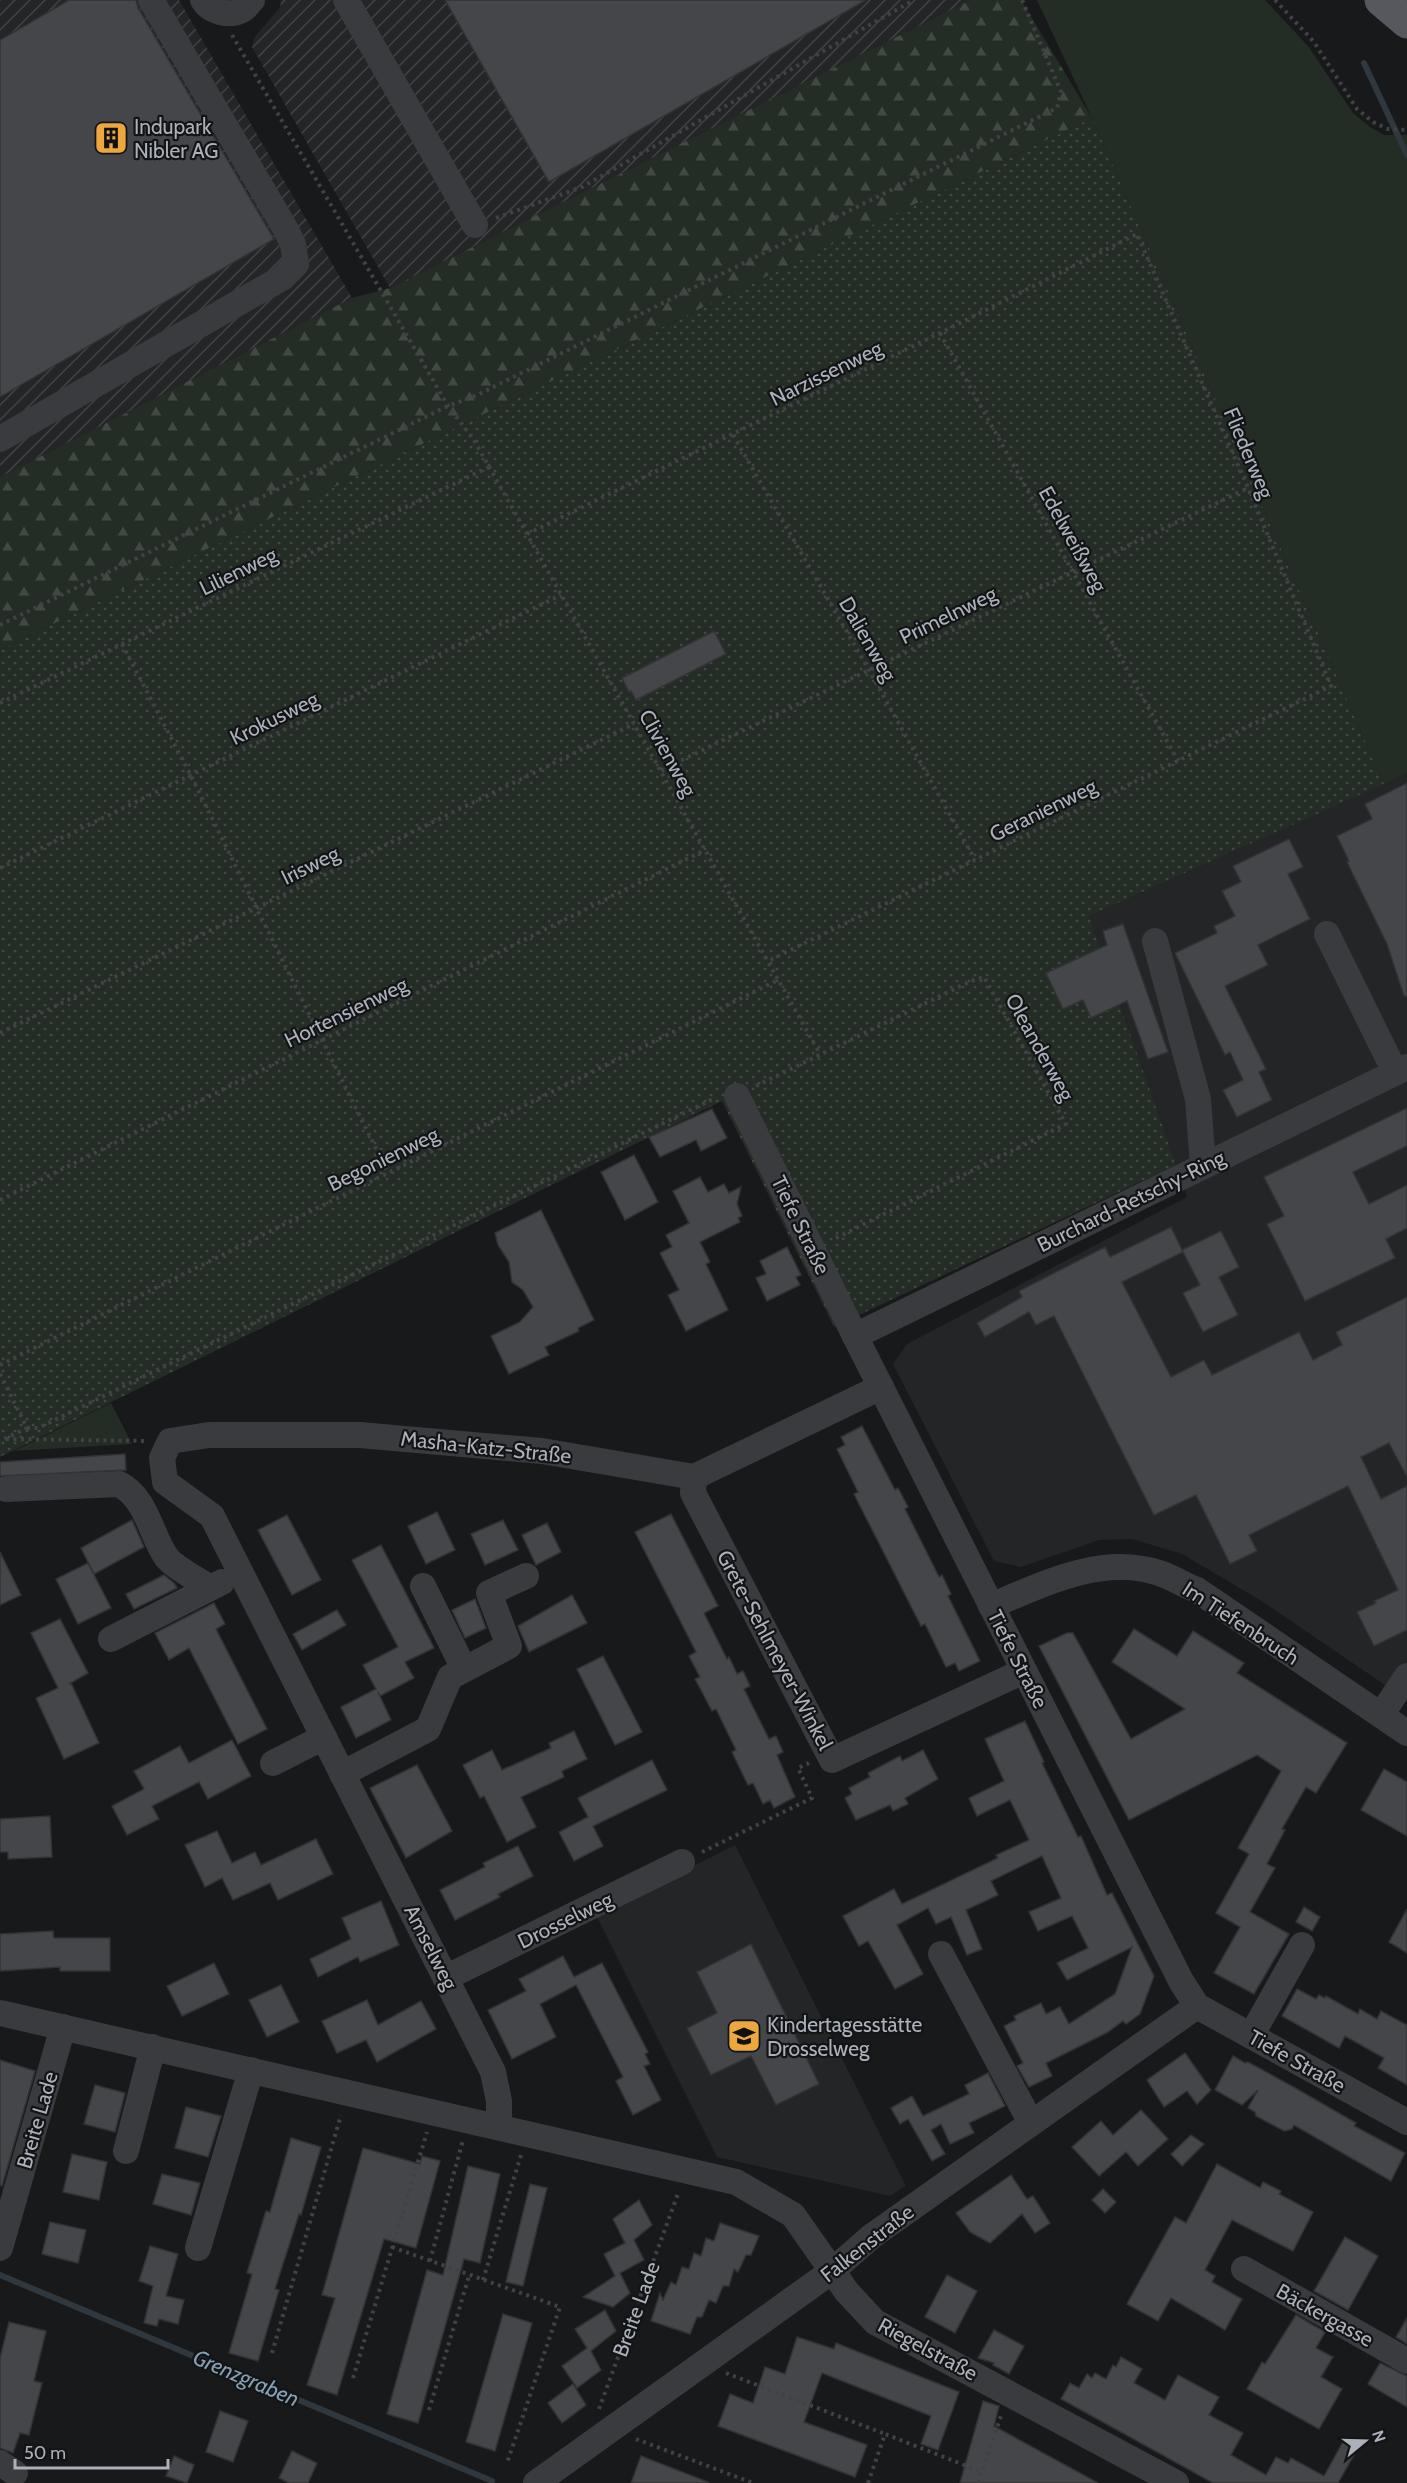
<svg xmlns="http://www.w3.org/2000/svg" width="1407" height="2483" viewBox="0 0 1407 2483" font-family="Cabin,sans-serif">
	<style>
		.built { fill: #242527 }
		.industrial { fill: url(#industrial-furrows) }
		.grass { fill: #242d25 }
		.forest { fill: url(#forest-firs) }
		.garden { fill: url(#garden-dots) }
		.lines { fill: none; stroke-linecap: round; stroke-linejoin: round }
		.stream { stroke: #2f383e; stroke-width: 6 }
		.building { fill: #45464a; stroke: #333336; stroke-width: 1.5 }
		.path { stroke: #404246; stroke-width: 4; stroke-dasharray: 3 4.5; stroke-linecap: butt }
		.minor { stroke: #3a3b3f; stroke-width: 26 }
		.major { stroke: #56585e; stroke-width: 33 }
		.labels { text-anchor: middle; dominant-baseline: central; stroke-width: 4.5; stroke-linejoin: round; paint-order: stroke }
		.poi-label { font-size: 21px; fill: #abb0ba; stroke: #131416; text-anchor: start }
		.street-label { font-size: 21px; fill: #abb0ba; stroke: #131416 }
		.water-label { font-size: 22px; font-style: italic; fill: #84a0b3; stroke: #131416 }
	</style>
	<defs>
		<pattern id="industrial-furrows" width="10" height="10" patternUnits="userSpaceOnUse" patternTransform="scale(1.5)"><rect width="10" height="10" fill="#242527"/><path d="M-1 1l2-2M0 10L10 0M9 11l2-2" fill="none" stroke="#414244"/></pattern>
		<pattern id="forest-firs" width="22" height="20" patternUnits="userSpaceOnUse" patternTransform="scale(1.5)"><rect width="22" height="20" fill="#242d25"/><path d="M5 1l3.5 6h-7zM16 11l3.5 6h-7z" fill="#414943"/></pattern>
		<pattern id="garden-dots" width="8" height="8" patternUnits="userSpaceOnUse" patternTransform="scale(1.5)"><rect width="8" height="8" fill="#242d25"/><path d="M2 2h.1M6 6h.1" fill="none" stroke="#414943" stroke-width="1.8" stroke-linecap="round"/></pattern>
	</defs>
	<rect width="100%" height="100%" fill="#18191a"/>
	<g class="built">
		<polygon points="1407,773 1407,1700 1260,1600 1182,1554 1132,1539 1099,1540 1021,1567 994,1561 893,1364 907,1344 1187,1197 1089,916"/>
		<polygon points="735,1845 906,2186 890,2196 717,2157 596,1915"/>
	</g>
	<g class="industrial">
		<polygon points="0,0 179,0 352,298 0,477"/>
		<polygon points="281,0 971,0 390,288 252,47 254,38 280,7"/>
	</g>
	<g class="grass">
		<polygon points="1037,0 1265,0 1308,46 1353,113 1370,127 1384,135 1407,135 1407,773 1384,784 1092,118"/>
		<polygon points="111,1403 132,1444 14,1451"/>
	</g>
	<polygon class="forest" points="971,0 1021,0 1092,118 0,650 0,477 352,298 390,288"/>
	<polygon class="garden" points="1092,118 1384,784 1089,916 1176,1165 834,1327 722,1101 0,1457 0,650"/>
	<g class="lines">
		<g class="stream">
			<polyline points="1364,63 1407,155"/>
			<polyline points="0,2275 492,2481"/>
		</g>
	</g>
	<g class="building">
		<polygon points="69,0 136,0 138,8 274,239 0,397 0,40"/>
		<polygon points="445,0 866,0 549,182"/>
		<polygon points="714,631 726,654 636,700 631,691 629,692 622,678"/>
		<polygon points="1407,783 1407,996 1404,996 1387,944 1347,862 1349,861 1337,836 1372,819 1365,804"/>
		<polygon points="1289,839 1303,867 1288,874 1310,919 1258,945 1268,965 1225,986 1266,1069 1259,1072 1272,1100 1237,1117 1223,1090 1243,1080 1230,1052 1225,1055 1175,953 1217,933 1214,926 1235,916 1222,891 1241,882 1233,866"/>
		<polygon points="1123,924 1168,1052 1148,1059 1127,1001 1091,1018 1083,1000 1063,1009 1046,973 1107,945 1103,931"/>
		<polygon points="1407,1108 1407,1146 1353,1172 1369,1204 1407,1185 1407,1228 1386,1239 1395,1258 1305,1301 1267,1224 1284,1216 1264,1177"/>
		<polygon points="712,1109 727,1138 701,1151 696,1140 660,1157 649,1137"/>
		<polygon points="634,1155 658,1202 625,1220 601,1172"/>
		<polygon points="700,1177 708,1192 724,1184 729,1193 741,1187 737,1204 742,1216 738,1218 740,1222 700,1242 710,1262 706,1264 728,1310 686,1331 668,1295 679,1290 660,1253 672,1247 666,1235 689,1223 673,1191"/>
		<polygon points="541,1210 594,1320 578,1328 579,1331 545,1347 549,1355 509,1374 491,1336 520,1322 533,1307 523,1290 512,1282 509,1262 498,1245 495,1233"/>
		<polygon points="1171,1227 1183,1252 1122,1282 1171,1377 1204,1360 1212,1375 1299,1332 1313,1360 1342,1345 1336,1332 1407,1297 1407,1477 1389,1443 1361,1457 1381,1499 1407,1486 1407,1630 1374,1646 1357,1612 1376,1603 1374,1601 1398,1590 1348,1486 1249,1535 1257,1551 1230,1564 1196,1495 1154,1515 1054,1316 1036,1325 1029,1312 985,1337 977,1323 1022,1297 1019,1291 1105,1247 1110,1257"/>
		<polygon points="1221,1231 1239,1267 1219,1277 1238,1315 1203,1332 1183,1293 1200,1285 1182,1250"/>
		<polygon points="787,1247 801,1275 796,1277 800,1285 767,1301 756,1278 766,1274 760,1261"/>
		<polygon points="862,1426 895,1490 898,1488 908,1507 905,1509 939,1577 942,1575 951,1594 948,1596 980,1661 959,1671 955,1663 946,1667 925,1624 921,1626 854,1494 858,1492 837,1449 845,1445 841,1437"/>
		<polygon points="125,1454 126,1470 0,1476 0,1462"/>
		<polygon points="437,1512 455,1550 426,1564 408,1526"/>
		<polygon points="671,1514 718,1606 704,1613 727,1659 729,1657 737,1674 743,1671 750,1686 744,1689 769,1739 776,1736 783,1752 777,1755 795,1797 774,1808 770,1800 763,1804 753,1783 748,1785 743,1775 732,1752 736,1750 716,1709 712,1711 695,1679 700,1677 689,1656 696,1652 635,1532"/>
		<polygon points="287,1515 321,1580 292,1595 258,1530"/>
		<polygon points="132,1520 144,1547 94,1574 81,1548"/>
		<polygon points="503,1520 518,1550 485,1565 471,1534"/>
		<polygon points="547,1523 561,1552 536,1565 522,1535"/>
		<polygon points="381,1545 434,1648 405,1662 414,1678 380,1696 378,1692 391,1720 356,1738 341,1707 376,1689 363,1665 398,1647 352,1560"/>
		<polygon points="0,1552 21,1595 0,1605"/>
		<polygon points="88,1563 111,1608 78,1624 56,1579"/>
		<polygon points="164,1575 174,1583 177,1588 134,1609 126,1594"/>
		<polygon points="572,1595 587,1623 529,1652 518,1626"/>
		<polygon points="475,1599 486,1628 465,1638 452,1610"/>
		<polygon points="214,1603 225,1624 216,1629 267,1729 238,1744 189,1648 169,1660 155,1633"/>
		<polygon points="337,1610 346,1625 302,1650 293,1634"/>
		<polygon points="60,1619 88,1673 69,1684 71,1683 99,1743 64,1759 36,1698 58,1688 31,1633"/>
		<polygon points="1134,1629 1177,1656 1193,1631 1244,1663 1237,1673 1347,1743 1316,1793 1306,1787 1282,1829 1285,1830 1267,1864 1275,1868 1250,1912 1289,1934 1254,1994 1214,1973 1240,1927 1216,1913 1249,1854 1238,1848 1281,1771 1257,1755 1129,1820 1039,1646 1067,1633 1073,1633 1131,1739 1185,1709 1112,1662"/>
		<polygon points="603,1656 642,1732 615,1745 577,1669"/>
		<polygon points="1025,1721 1044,1762 1042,1763 1078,1837 1081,1836 1107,1895 1112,1893 1154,1976 1140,2014 1126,2024 1123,2021 1108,2032 1046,2063 1052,2076 1029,2087 1017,2066 1023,2063 1004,2026 1016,2020 1014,2016 1041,2003 1046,2014 1060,2007 1069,2024 1115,1994 1132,1947 1067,1980 1057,1963 1088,1948 1072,1916 1038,1931 1029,1912 1061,1898 1042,1856 991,1881 998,1895 966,1910 982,1949 967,1955 951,1917 936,1924 928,1908 897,1925 923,1974 895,1989 868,1941 859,1946 843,1916 894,1889 902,1904 998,1858 996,1855 1029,1840 1010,1800 977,1816 969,1798 1004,1781 985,1739"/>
		<polygon points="574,1731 587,1759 562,1771 564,1777 521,1797 536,1827 507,1842 484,1796 480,1798 463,1765 492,1750 502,1770 551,1748 549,1743"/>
		<polygon points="232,1740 251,1776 208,1799 199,1782 152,1806 159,1819 127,1835 112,1806 144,1789 134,1771 180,1746 189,1763"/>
		<polygon points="923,1750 938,1779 905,1798 908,1804 893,1811 890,1805 856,1820 845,1798 852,1794 849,1788 870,1777 868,1773 900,1756 902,1761"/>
		<polygon points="652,1760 667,1790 593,1826 603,1846 574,1861 559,1832 588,1817 578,1798"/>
		<polygon points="417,1765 452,1831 406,1858 370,1788"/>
		<polygon points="1384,1769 1407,1782 1407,1836 1361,1810"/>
		<polygon points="50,1816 52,1857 8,1859 8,1852 0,1852 0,1819"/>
		<polygon points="217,1831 232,1863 255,1852 261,1865 316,1839 333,1874 278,1900 270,1883 233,1900 222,1878 205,1887 185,1845"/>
		<polygon points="518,1846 533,1876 498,1894 500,1897 455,1920 440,1890 485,1867 483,1863"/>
		<polygon points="381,1901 399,1945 360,1962 358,1957 318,1977 310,1959 351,1939 342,1918"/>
		<polygon points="1304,1907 1320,1917 1312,1931 1296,1922"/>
		<polygon points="1407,1909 1407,1953 1389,1942"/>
		<polygon points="53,1931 54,1938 110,1938 110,1971 60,1971 60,1967 0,1971 0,1934"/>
		<polygon points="751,1944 819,2084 776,2105 751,2056 711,2075 687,2028 717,2013 697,1972"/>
		<polygon points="563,1956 574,1977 602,1963 648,2052 645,2054 650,2064 644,2066 661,2100 633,2115 616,2081 623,2077 576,1985 540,2004 556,2037 512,2059 488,2010 526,1991 519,1979"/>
		<polygon points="214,1963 229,1994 182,2016 167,1986"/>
		<polygon points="281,1985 299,2022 267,2037 249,2000"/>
		<polygon points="1297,1989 1316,1999 1319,1995 1325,1998 1326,1996 1358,2014 1360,2009 1377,2019 1381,2011 1407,2025 1407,2085 1378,2068 1384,2058 1345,2036 1339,2048 1282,2016"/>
		<polygon points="367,2000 378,2025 421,2001 436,2029 377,2062 366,2040 337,2053 322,2021"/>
		<polygon points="1185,2053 1211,2090 1197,2104 1187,2091 1164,2107 1147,2080"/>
		<polygon points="1233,2056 1245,2063 1248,2062 1297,2089 1356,2123 1354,2126 1405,2153 1391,2181 1294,2125 1292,2129 1284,2131 1256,2116 1255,2112 1248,2108 1258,2090 1242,2105 1215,2090"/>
		<polygon points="0,2060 35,2071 2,2186 0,2185"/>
		<polygon points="988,2073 1005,2106 969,2123 974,2133 950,2144 941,2124 931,2130 945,2154 932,2161 908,2119 900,2124 891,2108 912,2096 923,2116 969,2094 965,2085"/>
		<polygon points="95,2085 125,2093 115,2132 84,2124"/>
		<polygon points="186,2107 221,2116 208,2157 175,2148"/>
		<polygon points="1141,2110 1168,2139 1138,2166 1126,2152 1099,2176 1072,2147 1101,2121 1113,2135"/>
		<polygon points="1191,2135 1204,2144 1182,2166 1171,2154"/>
		<polygon points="291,2138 321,2147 301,2215 299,2214 275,2289 279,2290 258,2361 229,2353 252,2274 247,2273 266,2211 270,2212"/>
		<polygon points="363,2148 420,2164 422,2156 440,2161 416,2248 384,2239 337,2395 307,2385 335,2298 322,2295"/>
		<polygon points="72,2154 107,2162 99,2200 63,2192"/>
		<polygon points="1217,2164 1260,2188 1263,2182 1281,2191 1279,2194 1313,2212 1293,2251 1232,2220 1205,2270 1215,2276 1212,2282 1242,2299 1225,2330 1171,2298 1158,2321 1127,2304 1175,2217 1186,2223"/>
		<polygon points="468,2166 500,2174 480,2263 464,2259 418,2423 387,2414 427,2270 443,2275"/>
		<polygon points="162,2174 200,2183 191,2215 153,2204"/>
		<polygon points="1011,2175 1027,2199 1033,2196 1050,2223 1035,2233 1022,2214 990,2243 970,2232 956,2213"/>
		<polygon points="530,2184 547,2188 523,2286 506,2282"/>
		<polygon points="1103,2189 1116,2202 1105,2213 1092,2200"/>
		<polygon points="639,2200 652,2225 634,2240 644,2260 620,2273 630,2293 613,2307 583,2297 615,2276 604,2254 625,2243 613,2219"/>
		<polygon points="50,2222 86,2230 78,2263 42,2254"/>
		<polygon points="720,2223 759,2236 751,2255 746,2255 738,2272 734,2269 729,2286 723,2286 716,2303 709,2300 702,2317 697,2317 690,2334 651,2321 660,2293 663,2300 671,2282 676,2285 682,2267 689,2269 694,2253 701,2256 706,2238 714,2241"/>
		<polygon points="1345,2237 1378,2256 1348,2310 1314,2291"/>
		<polygon points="150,2246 178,2254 166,2296 184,2300 178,2324 159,2319 157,2326 144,2323 153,2286 139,2281"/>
		<polygon points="947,2275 977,2291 955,2333 925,2317"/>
		<polygon points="605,2310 616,2331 591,2351 601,2370 577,2388 562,2366 587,2348 575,2329"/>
		<polygon points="503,2314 532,2323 495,2451 466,2442"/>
		<polygon points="1296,2315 1325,2332 1316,2348 1333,2357 1321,2377 1342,2389 1319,2429 1247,2389 1262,2362 1265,2364"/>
		<polygon points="1407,2318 1407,2344 1396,2337"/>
		<polygon points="9,2322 46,2331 34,2381 42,2383 29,2435 20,2433 13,2453 0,2448 0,2358"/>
		<polygon points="994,2330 1024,2346 1009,2374 993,2365 994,2363 978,2358"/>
		<polygon points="797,2337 834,2349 836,2343 959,2392 938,2450 921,2444 931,2416 822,2373 804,2422 867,2445 855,2477 718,2426 730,2394 753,2403 765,2367 785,2374"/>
		<polygon points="1121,2357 1142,2369 1134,2383 1165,2400 1178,2375 1219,2397 1209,2415 1243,2433 1231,2455 1266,2475 1276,2457 1288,2463 1291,2458 1324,2476 1344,2440 1358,2448 1338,2483 1213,2483 1061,2399 1070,2383 1079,2388 1087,2374 1092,2378 1095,2373 1106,2379 1113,2365 1116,2367"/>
		<polygon points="1380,2363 1407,2376 1407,2407 1368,2384"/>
		<polygon points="573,2384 586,2405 562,2423 548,2403"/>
		<polygon points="983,2401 999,2406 994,2426 1098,2483 960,2483"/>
		<polygon points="220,2411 248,2421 233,2462 206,2452"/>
		<polygon points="292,2451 317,2463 308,2483 289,2483 279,2478"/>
		<polygon points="174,2456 194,2465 187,2483 166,2476"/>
		<polygon points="641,2456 708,2482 708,2483 631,2483"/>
	</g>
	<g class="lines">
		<g class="path">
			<polyline points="1275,0 1314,42 1357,109 1373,122 1388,129 1407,130"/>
			<polyline points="232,35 448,406 474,440 820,1054"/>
			<polyline points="496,218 582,187 914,0"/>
			<polyline points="940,333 1178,761"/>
			<polyline points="733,435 869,670 975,860"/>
			<polyline points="527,534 940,333 1137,234 1248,488 1331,686 768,961"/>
			<polyline points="0,625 448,406 475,396 1057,108 1061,92 1022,0"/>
			<polyline points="122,644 191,776 388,1173"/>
			<polyline points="0,703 489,467"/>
			<polyline points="661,770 1248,488"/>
			<polyline points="0,868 561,595"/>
			<polyline points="0,1033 634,724"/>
			<polyline points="756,1086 971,981 984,977 1066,1124 832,1240"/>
			<polyline points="0,1200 705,850"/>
			<polyline points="0,1365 778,980"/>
			<polyline points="0,1374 27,1428 0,1441"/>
			<polyline points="27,1428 38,1428 715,1098"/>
			<polyline points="6,1439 148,1441"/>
			<polyline points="702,1852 812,1798 798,1768 809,1763"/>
			<polyline points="392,2247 560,2307 507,2463"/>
			<polyline points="430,2261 463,2140"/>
			<polyline points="483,2280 521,2155"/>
			<polyline points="272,2353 341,2115"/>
			<polyline points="726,2373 885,2434"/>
			<polyline points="353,2378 427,2132"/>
			<polyline points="599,2409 679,2191"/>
			<polyline points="429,2410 469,2276"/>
			<polyline points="636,2439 753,2483"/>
			<polyline points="868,2483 885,2434 982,2472"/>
			<polyline points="978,2483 1002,2413"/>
		</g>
		<g class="minor">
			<path d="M203,0C210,12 230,17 242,10C246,8 249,3 252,0"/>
			<polyline points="346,0 475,225"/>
			<polyline points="0,439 282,278 296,264 293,244 285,228 151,0"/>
			<polyline points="1327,934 1395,1072"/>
			<polyline points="1155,941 1198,1099 1203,1166"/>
			<polyline points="737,1096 855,1336 1181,1981 1197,2006 1407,2122"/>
			<polyline points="855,1336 1407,1067"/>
			<polyline points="694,1477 693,1493 832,1760 1024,1671"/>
			<path d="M6,1489L119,1484C147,1498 151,1536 167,1558C175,1568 199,1580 210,1588"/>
			<polyline points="423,1586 464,1669"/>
			<path d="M991,1606C1043,1584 1102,1554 1159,1573C1172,1577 1184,1585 1197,1590L1407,1733"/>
			<polyline points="111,1639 222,1582"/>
			<polyline points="1381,1715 1407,1676"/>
			<polyline points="273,1763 324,1737"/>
			<polyline points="342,1774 428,1729 450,1677 509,1646 489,1593 526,1576"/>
			<polyline points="941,1954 1031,2123"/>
			<polyline points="447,1977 682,1862"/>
			<polyline points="0,2013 736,2182 793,2215 847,2292 875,2322 1176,2483"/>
			<polyline points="1251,2036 1302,1945"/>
			<polyline points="499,2126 499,2101 493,2072 212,1516 165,1482 162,1458 170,1441 209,1435 360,1435 542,1451 694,1477 881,1387"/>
			<polyline points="126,2151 153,2047"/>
			<polyline points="0,2248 63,2027"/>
			<polyline points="198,2248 251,2070"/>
			<polyline points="1244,2269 1407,2361"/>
			<polyline points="0,2463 15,2473"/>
			<polyline points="536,2483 832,2271 872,2236 1197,2006"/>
		</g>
		<polyline class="major" points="1381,0 1407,22"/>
	</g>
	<defs>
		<g id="building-square" transform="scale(1.725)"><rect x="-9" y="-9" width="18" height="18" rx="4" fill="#eca83f" stroke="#131416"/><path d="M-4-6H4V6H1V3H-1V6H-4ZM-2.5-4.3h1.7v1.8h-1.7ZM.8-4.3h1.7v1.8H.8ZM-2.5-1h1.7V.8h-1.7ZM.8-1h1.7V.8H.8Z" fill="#111"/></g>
		<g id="school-square" transform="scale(1.725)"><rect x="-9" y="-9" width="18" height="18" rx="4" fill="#eca83f" stroke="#131416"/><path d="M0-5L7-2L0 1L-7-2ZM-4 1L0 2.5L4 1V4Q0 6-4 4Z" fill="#111"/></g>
	</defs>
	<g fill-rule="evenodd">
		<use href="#building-square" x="111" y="138"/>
		<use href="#school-square" x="744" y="2036"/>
	</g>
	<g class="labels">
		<g class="poi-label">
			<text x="134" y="126">Indupark<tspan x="134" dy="24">Nibler AG</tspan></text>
			<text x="767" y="2024">Kindertagesstätte<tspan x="767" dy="24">Drosselweg</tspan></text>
		</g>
		<g class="street-label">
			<text transform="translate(826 373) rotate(-26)">Narzissenweg</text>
			<text transform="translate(1249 453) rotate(67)">Fliederweg</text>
			<text transform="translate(1073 539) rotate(61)">Edelweißweg</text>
			<text transform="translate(238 571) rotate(-26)">Lilienweg</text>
			<text transform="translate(948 615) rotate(-26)">Primelnweg</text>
			<text transform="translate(868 639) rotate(60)">Dalienweg</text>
			<text transform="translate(274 718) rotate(-26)">Krokusweg</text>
			<text transform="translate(668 753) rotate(61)">Clivienweg</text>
			<text transform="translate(1043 810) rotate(-26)">Geranienweg</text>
			<text transform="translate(310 865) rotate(-26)">Irisweg</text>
			<text transform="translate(346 1012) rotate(-26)">Hortensienweg</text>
			<text transform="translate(1040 1047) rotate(61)">Oleanderweg</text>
			<text transform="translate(383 1159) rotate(-26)">Begonienweg</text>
			<text transform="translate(1131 1201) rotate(-26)">Burchard-Retschy-Ring</text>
			<text transform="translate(801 1225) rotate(64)">Tiefe Straße</text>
			<text transform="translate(486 1447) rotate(6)">Masha-Katz-Straße</text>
			<text transform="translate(1241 1623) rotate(33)">Im Tiefenbruch</text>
			<text transform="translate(775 1650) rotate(62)">Grete-Sehlmeyer-Winkel</text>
			<text transform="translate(1018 1659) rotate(63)">Tiefe Straße</text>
			<text transform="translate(565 1920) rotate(-26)">Drosselweg</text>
			<text transform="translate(431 1947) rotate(63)">Amselweg</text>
			<text transform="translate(1297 2061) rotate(29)">Tiefe Straße</text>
			<text transform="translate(37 2120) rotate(-74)">Breite Lade</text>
			<text transform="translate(867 2243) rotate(-38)">Falkenstraße</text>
			<text transform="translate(636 2309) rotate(-70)">Breite Lade</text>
			<text transform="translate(1325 2315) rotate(29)">Bäckergasse</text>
			<text transform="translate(928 2349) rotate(28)">Riegelstraße</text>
		</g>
		<g class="water-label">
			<text transform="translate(246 2378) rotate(23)">Grenzgraben</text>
		</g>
	</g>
	<g transform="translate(1365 2441) rotate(71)" stroke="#131416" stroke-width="4.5" paint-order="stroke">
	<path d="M0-4.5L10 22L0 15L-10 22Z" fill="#abb0ba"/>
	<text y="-9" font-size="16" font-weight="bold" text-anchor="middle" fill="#abb0ba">N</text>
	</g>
	<path d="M15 2459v9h153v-9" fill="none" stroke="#abb0ba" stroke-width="3"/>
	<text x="24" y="2459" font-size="18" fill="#abb0ba" stroke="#131416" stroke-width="4.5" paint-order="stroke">50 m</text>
</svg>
